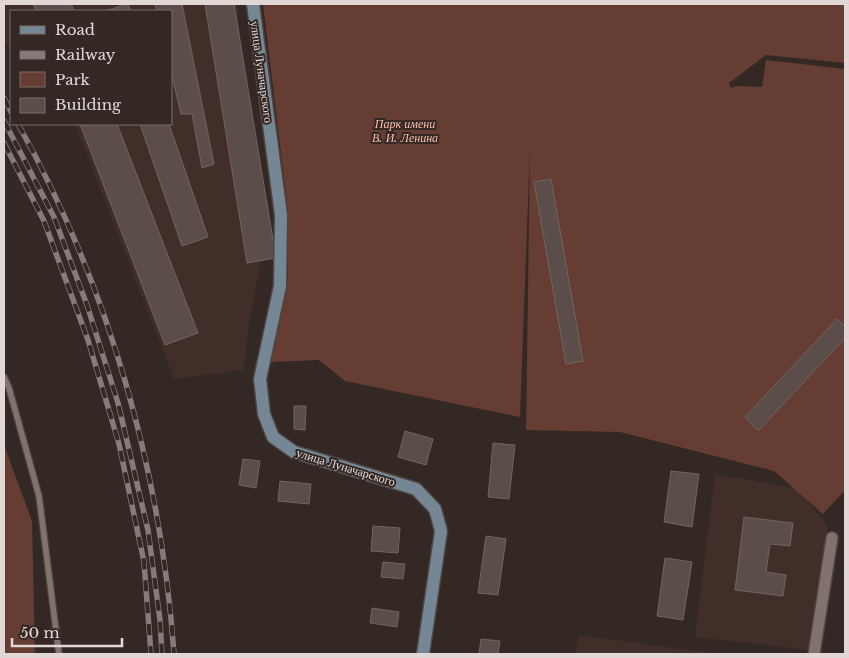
<svg xmlns="http://www.w3.org/2000/svg" width="849" height="658" viewBox="0 0 849 658" font-family="'Libre Baskerville',serif">
	<style>
		.built { fill: #412e28 }
		.green { fill: #653d32 }
		.building { fill: #5b4d49; stroke: #726460 }
		.lines { fill: none; stroke-linecap: round; stroke-linejoin: round }
		.lane-casing { stroke: #4e4441; stroke-width: 8 }
		.street-casing { stroke: #4e4441; stroke-width: 14 }
		.secondary-casing { stroke: #4e4441; stroke-width: 15 }
		.lane { stroke: #81726e; stroke-width: 5.5 }
		.street { stroke: #81726e; stroke-width: 11 }
		.secondary { stroke: #758695; stroke-width: 12 }
		.rail-casing { stroke: #867b78; stroke-width: 5.5 }
		.rail { stroke: #342824; stroke-width: 4; stroke-dasharray: 11; stroke-linecap: butt }
		.labels { text-anchor: middle; dominant-baseline: central; stroke-width: 4; stroke-linejoin: round; paint-order: stroke }
		.street-label { font-size: 12px; fill: #e1d8d6; stroke: #342824 }
		.park-label { font-size: 12px; font-style: italic; fill: #fcbeae; stroke: #342824 }
	</style>
	<rect width="100%" height="100%" fill="#342824"/>
	<g class="built">
		<polygon points="4,4 237,4 262,253 247,337 244,370 174,379 75,124 171,124 171,11 11,11 11,49 4,39"/>
		<polygon points="715,474 798,488 828,527 810,650 695,637"/>
		<polygon points="579,635 719,654 575,654"/>
	</g>
	<g class="green">
		<polygon points="263,4 845,4 845,63 766,55 729,83 731,88 737,86 762,87 766,60 845,69 845,490 823,514 774,471 620,432 526,430 530,148 520,417 345,381 319,360 270,362 288,277 287,203"/>
		<polygon points="4,445 32,521 35,654 4,654"/>
	</g>
	<g class="building">
		<polygon points="33,4 71,4 74,11 36,11"/>
		<polygon points="128,4 131,11 105,11 127,4"/>
		<polygon points="155,4 182,4 214,164 202,168 192,114 181,114 171,72 171,11 157,11"/>
		<polygon points="205,4 234,4 276,258 247,263"/>
		<polygon points="80,124 117,124 198,333 165,345"/>
		<polygon points="140,124 169,124 208,237 182,246"/>
		<polygon points="551,179 583,361 566,364 534,182"/>
		<polygon points="837,319 845,327 845,338 758,431 745,417"/>
		<polygon points="294,406 306,406 305,430 294,429"/>
		<polygon points="405,431 433,439 426,465 398,457"/>
		<polygon points="493,443 515,445 509,499 488,497"/>
		<polygon points="243,459 260,461 256,488 239,485"/>
		<polygon points="671,471 699,474 692,527 664,522"/>
		<polygon points="280,481 311,484 309,504 278,501"/>
		<polygon points="744,517 793,523 790,546 770,544 766,572 786,575 783,596 735,590"/>
		<polygon points="373,526 400,528 398,553 371,551"/>
		<polygon points="486,536 506,539 498,595 478,593"/>
		<polygon points="665,558 692,562 683,620 657,616"/>
		<polygon points="383,562 405,564 403,579 381,577"/>
		<polygon points="372,608 399,612 397,627 370,623"/>
		<polygon points="481,639 500,641 498,654 479,654"/>
	</g>
	<g class="lines">
		<g class="lane-casing">
			<polyline id="lane" points="4,377 9,388 39,496 59,654"/>
		</g>
		<g class="street-casing">
			<polyline id="street" points="814,654 832,538"/>
		</g>
		<g class="secondary-casing">
			<polyline id="secondary" points="253,4 281,215 280,286 260,379 264,414 273,437 294,452 416,489 435,509 441,531 423,654"/>
		</g>
		<use href="#lane" class="lane"/>
		<use href="#street" class="street"/>
		<use href="#secondary" class="secondary"/>
		<g class="rail-casing">
			<g id="rail">
				<polyline points="4,98 11,112"/>
				<polyline points="4,121 54,217 87,305 118,403 148,530 160,620 162,654"/>
				<path d="M18,124C108,285 161,470 174,654"/>
				<polyline points="4,143 44,221 88,340 119,444 144,562 151,654"/>
			</g>
		</g>
		<use href="#rail" class="rail"/>
	</g>
	<g class="labels">
		<g class="street-label">
			<text transform="translate(262 72) rotate(82)">улица Луначарского</text>
			<text transform="translate(346 467) rotate(17)">улица Луначарского</text>
		</g>
		<g class="park-label">
			<text x="405" y="123">Парк имени<tspan x="405" dy="14">В. И. Ленина</tspan></text>
		</g>
	</g>
	<rect width="849" height="658" fill="none" stroke="#e1d8d6" stroke-width="10"/>
	<rect x="10" y="10" width="162" height="115" fill="#342824" stroke="#796e6b"/>
	<rect x="20" y="26" width="25" height="8" fill="#758695" stroke="#796e6b"/>
	<text x="55" y="35" font-size="15" fill="#e1d8d6">Road</text>
	<rect x="20" y="51" width="25" height="8" fill="#867b78" stroke="#796e6b"/>
	<text x="55" y="60" font-size="15" fill="#e1d8d6">Railway</text>
	<rect x="20" y="72" width="25" height="15" fill="#653d32" stroke="#796e6b"/>
	<text x="55" y="85" font-size="15" fill="#e1d8d6">Park</text>
	<rect x="20" y="98" width="25" height="15" fill="#5b4d49" stroke="#796e6b"/>
	<text x="55" y="110" font-size="15" fill="#e1d8d6">Building</text>
	<path d="M12 638v8h110v-8" fill="none" stroke="#e1d8d6" stroke-width="2.5"/>
	<text x="20" y="638" font-size="15" fill="#e1d8d6" stroke="#342824" stroke-width="4" paint-order="stroke">50 m</text>
</svg>
